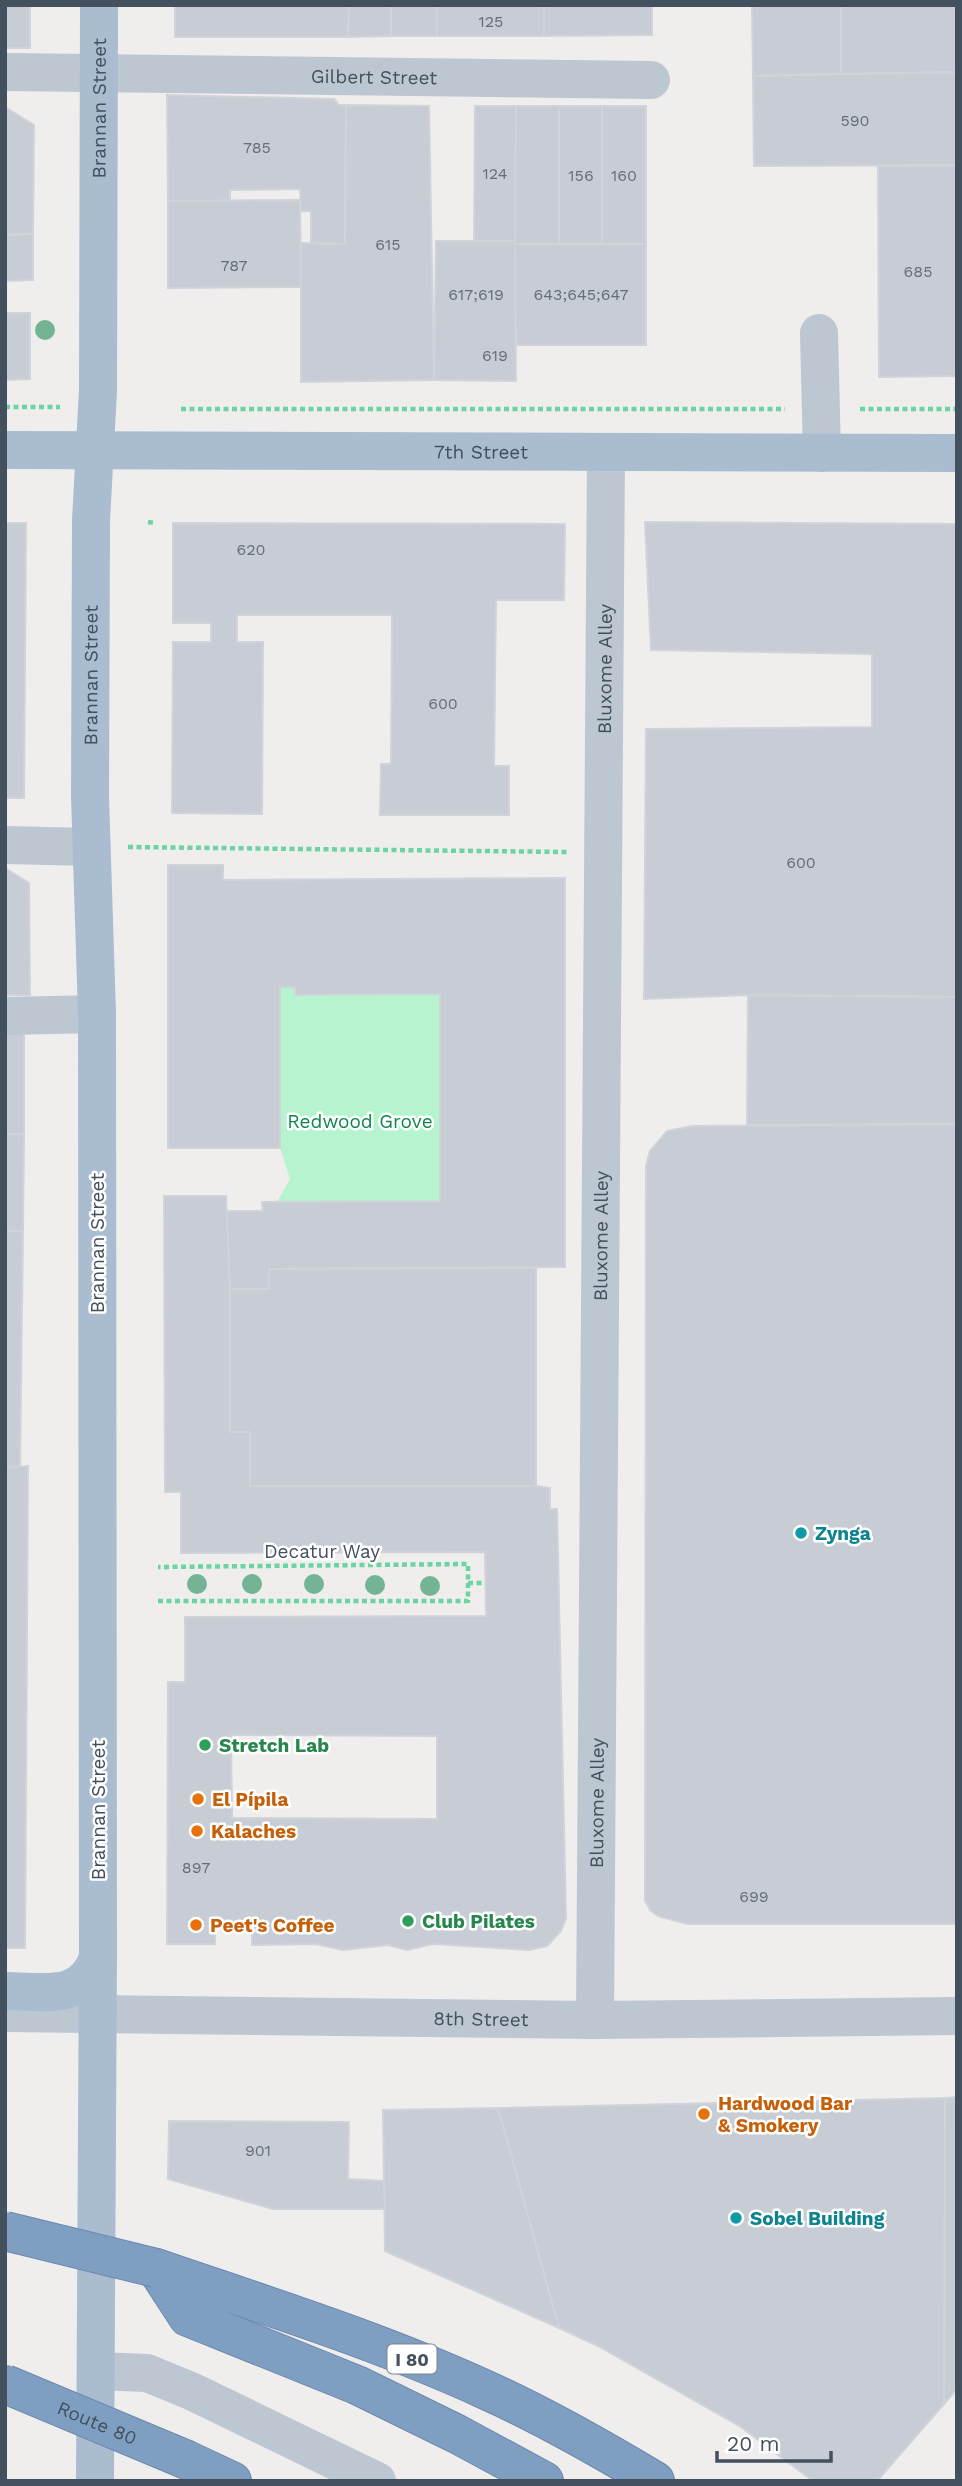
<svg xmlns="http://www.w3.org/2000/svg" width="962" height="2486" viewBox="0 0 962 2486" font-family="'Work Sans',sans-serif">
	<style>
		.green { fill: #b5f4ce }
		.building { fill: #c8ccd4; stroke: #d0d3da; stroke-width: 2; fill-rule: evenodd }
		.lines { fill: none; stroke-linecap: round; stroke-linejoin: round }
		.highway-casing { stroke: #6a89ae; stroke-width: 40 }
		.path { stroke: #6ad5a2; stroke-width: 4.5; stroke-dasharray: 5 3.5; stroke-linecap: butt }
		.minor { stroke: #bcc7d1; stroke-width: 38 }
		.major { stroke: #a9bcd0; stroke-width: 38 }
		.highway { stroke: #7f9fc2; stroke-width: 38 }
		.highway-bridge-casing { stroke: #6a89ae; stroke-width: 40; stroke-linecap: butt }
		.highway-bridge { stroke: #7f9fc2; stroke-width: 38 }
		.tree { fill: #73b494 }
		.culture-dot { fill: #0f9aa8; stroke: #fff; stroke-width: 2.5 }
		.leisure-dot { fill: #2e9e5b; stroke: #fff; stroke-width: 2.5 }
		.food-dot { fill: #e8710a; stroke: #fff; stroke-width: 2.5 }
		.labels { text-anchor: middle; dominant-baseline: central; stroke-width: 5; stroke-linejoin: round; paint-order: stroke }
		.number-label { font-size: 16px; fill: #646f7b }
		.shield { fill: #fff; stroke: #7b848e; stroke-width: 2 }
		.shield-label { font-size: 18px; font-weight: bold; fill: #43505d }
		.street-label { font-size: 19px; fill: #43505d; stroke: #fff }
		.park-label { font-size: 19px; fill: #0c864b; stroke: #fff }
		.culture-label { font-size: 19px; font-weight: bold; fill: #0d838f; stroke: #fff; text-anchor: start }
		.leisure-label { font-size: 19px; font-weight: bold; fill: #27864d; stroke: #fff; text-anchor: start }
		.food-label { font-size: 19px; font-weight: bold; fill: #c56008; stroke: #fff; text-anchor: start }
	</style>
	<rect width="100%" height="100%" fill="#f0eded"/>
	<polygon class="green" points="280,987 295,987 295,995 440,994 440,1201 277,1202 290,1179 280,1148"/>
	<g class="building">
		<rect x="5" y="5" width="25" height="43"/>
		<polygon points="175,5 349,5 348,37 175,37"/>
		<polygon points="349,5 391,5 391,36 348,37"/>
		<rect x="391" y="5" width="46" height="31"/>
		<rect x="437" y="5" width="107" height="31"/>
		<polygon points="544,5 652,5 652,35 544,36"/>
		<polygon points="752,5 841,5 841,74 753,76"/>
		<polygon points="841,5 957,5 957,72 841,74"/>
		<polygon points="957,72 957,165 754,166 753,76"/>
		<polygon points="167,95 334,99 339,105 346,105 345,244 311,244 311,211 301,211 300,189 230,190 230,201 168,201"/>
		<polygon points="346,105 429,106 434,380 301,382 301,243 345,244"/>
		<polygon points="475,106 516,106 515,241 474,241"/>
		<polygon points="516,106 559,106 559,244 515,244"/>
		<rect x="559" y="106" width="43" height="138"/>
		<rect x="602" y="106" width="44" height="138"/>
		<polygon points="5,107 34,125 33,234 5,235"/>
		<polygon points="957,165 957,376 879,377 878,166"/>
		<polygon points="300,200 301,287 168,288 168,201"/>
		<polygon points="33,234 33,280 5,281 5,235"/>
		<polygon points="436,241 515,241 516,381 434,380"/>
		<polygon points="515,244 646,244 646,345 516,345"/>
		<polygon points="5,313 30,313 30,379 5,380"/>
		<polygon points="645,522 957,524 957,997 748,995 644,999 646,729 872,727 872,654 651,650"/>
		<polygon points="5,523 26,523 24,798 5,798"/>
		<polygon points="173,523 565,524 564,600 496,600 494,766 509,766 509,815 380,815 381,764 391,764 392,615 237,615 237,642 263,642 262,814 172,813 173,642 211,642 211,623 173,623"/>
		<polygon points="168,865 223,865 223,880 565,878 565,1267 269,1269 269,1289 230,1289 226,1211 263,1211 262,1202 440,1201 440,994 295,995 295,987 280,987 280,1148 168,1148"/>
		<polygon points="5,868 29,883 30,995 5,995"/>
		<polygon points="748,995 957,997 957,1124 747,1125"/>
		<rect x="5" y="1031" width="19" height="103"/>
		<polygon points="957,1124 957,1924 688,1924 658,1916 650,1910 645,1900 646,1166 650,1151 667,1131 693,1126"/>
		<polygon points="5,1134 24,1134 23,1231 5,1231"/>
		<path d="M164,1196H226L230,1289V1432H250V1486H536L550,1488V1509H557L566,1918L561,1931L547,1946L529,1950L433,1944L407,1950L388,1945L343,1950L316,1944L252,1945V1931H234V1921L215,1920V1944H167L168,1682H185V1617L486,1616L485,1552L181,1553V1492H165ZM231,1735L437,1736V1819L232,1818Z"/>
		<polygon points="5,1231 23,1231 20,1468 5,1468"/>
		<polygon points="536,1268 536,1486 250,1486 250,1432 230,1432 230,1289 269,1289 269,1269"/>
		<polygon points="28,1466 25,1948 5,1948 5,1468"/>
		<polygon points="957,2097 957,2389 944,2404 945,2098"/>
		<polygon points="945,2098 944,2404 877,2481 813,2481 741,2427 598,2346 559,2328 498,2108"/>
		<polygon points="498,2108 559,2328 385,2251 383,2110"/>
		<polygon points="169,2121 349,2122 348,2179 384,2181 385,2209 273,2209 168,2179"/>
	</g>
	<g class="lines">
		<g class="highway-casing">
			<g id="highway">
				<path d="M156,2268C267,2306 379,2341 486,2390C544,2416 600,2448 655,2481"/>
				<polyline points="156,2268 188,2317 357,2385 457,2434 544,2481"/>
				<polyline points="187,2460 232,2481"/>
			</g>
		</g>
		<g class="path">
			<polyline points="5,407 60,407"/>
			<polyline points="181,409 785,409"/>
			<polyline points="860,409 957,409"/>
			<polyline points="148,522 154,523"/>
			<polyline points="128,847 567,852"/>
			<polyline points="468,1583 485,1583"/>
			<polyline points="158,1601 468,1601 468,1564 158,1567"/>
		</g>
		<g class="minor">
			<path id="s1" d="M5,72L651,80"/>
			<polyline points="819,333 822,453"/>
			<polyline points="5,845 91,847"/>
			<polyline points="5,1016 97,1014"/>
			<path id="s2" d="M5,2013L595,2020L957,2016"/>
			<path id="s3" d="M595,2020L606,452"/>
			<polyline points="96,2371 147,2373 191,2391 377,2481"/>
		</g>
		<g class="major">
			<path id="s4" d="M5,450L957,453"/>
			<path d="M5,1991C44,1991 82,2002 98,1958"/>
			<path id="s5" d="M95,2481L98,1952L97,1014L90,796L91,521L98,390L99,5"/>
		</g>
		<use href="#highway" class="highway"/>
		<g class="highway-bridge-casing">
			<g id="highway-bridge">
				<polyline points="5,2231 156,2268"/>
				<path id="s6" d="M5,2384L187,2460"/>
			</g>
		</g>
		<use href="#highway-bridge" class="highway-bridge"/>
	</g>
	<g class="tree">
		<circle cx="45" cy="330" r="10"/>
		<circle cx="197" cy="1584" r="10"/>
		<circle cx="252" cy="1584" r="10"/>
		<circle cx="314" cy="1584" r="10"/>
		<circle cx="375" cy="1585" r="10"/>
		<circle cx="430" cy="1586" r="10"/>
	</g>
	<g class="culture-dot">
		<circle cx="801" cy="1533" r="7"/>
		<circle cx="736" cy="2218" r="7"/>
	</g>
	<g class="leisure-dot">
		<circle cx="205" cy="1745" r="7"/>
		<circle cx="408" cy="1921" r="7"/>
	</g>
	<g class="food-dot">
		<circle cx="198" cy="1799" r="7"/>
		<circle cx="197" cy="1831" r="7"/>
		<circle cx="196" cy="1925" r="7"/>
		<circle cx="704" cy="2114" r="7"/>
	</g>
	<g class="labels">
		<g class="number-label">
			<text x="491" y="21">125</text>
			<text x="855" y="120">590</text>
			<text x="257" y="147">785</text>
			<text x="495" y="173">124</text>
			<text x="581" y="175">156</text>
			<text x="624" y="175">160</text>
			<text x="388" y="244">615</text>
			<text x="234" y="265">787</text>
			<text x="918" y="271">685</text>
			<text x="476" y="294">617;619</text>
			<text x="581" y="294">643;645;647</text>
			<text x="495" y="355">619</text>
			<text x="251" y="549">620</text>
			<text x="443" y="703">600</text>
			<text x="801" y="862">600</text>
			<text x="196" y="1867">897</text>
			<text x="754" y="1896">699</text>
			<text x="258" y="2150">901</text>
		</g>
		<rect class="shield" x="387.5" y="2344.5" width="49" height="29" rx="5"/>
		<g class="shield-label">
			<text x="412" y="2359">I 80</text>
		</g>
		<g class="street-label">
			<text stroke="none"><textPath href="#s1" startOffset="369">Gilbert Street</textPath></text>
			<text stroke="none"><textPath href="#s5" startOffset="2373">Brannan Street</textPath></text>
			<text stroke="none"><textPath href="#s4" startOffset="476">7th Street</textPath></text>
			<text stroke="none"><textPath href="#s3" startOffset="1351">Bluxome Alley</textPath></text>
			<text stroke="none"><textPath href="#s5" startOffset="1806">Brannan Street</textPath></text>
			<text stroke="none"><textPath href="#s3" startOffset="784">Bluxome Alley</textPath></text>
			<text transform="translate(97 1243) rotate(-90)">Brannan Street</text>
			<text x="322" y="1551">Decatur Way</text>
			<text stroke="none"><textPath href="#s3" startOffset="217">Bluxome Alley</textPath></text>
			<text transform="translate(98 1810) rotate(-90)">Brannan Street</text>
			<text stroke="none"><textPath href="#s2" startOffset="476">8th Street</textPath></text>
			<text stroke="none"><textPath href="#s6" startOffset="100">Route 80</textPath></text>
		</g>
		<g class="park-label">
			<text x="360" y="1121">Redwood Grove</text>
		</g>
		<g class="culture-label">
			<text x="815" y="1533">Zynga</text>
			<text x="750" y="2218">Sobel Building</text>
		</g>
		<g class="leisure-label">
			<text x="219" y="1745">Stretch Lab</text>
			<text x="422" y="1921">Club Pilates</text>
		</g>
		<g class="food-label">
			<text x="212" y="1799">El Pípila</text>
			<text x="211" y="1831">Kalaches</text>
			<text x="210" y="1925">Peet's Coffee</text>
			<text x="718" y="2103">Hardwood Bar<tspan x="718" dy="22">&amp; Smokery</tspan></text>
		</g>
	</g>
	<rect width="962" height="2486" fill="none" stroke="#43505d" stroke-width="14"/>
	<path d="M717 2451v10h114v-10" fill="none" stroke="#43505d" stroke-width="3.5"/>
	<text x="727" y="2451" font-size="21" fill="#43505d" stroke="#ffffff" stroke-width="5" paint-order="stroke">20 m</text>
</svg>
